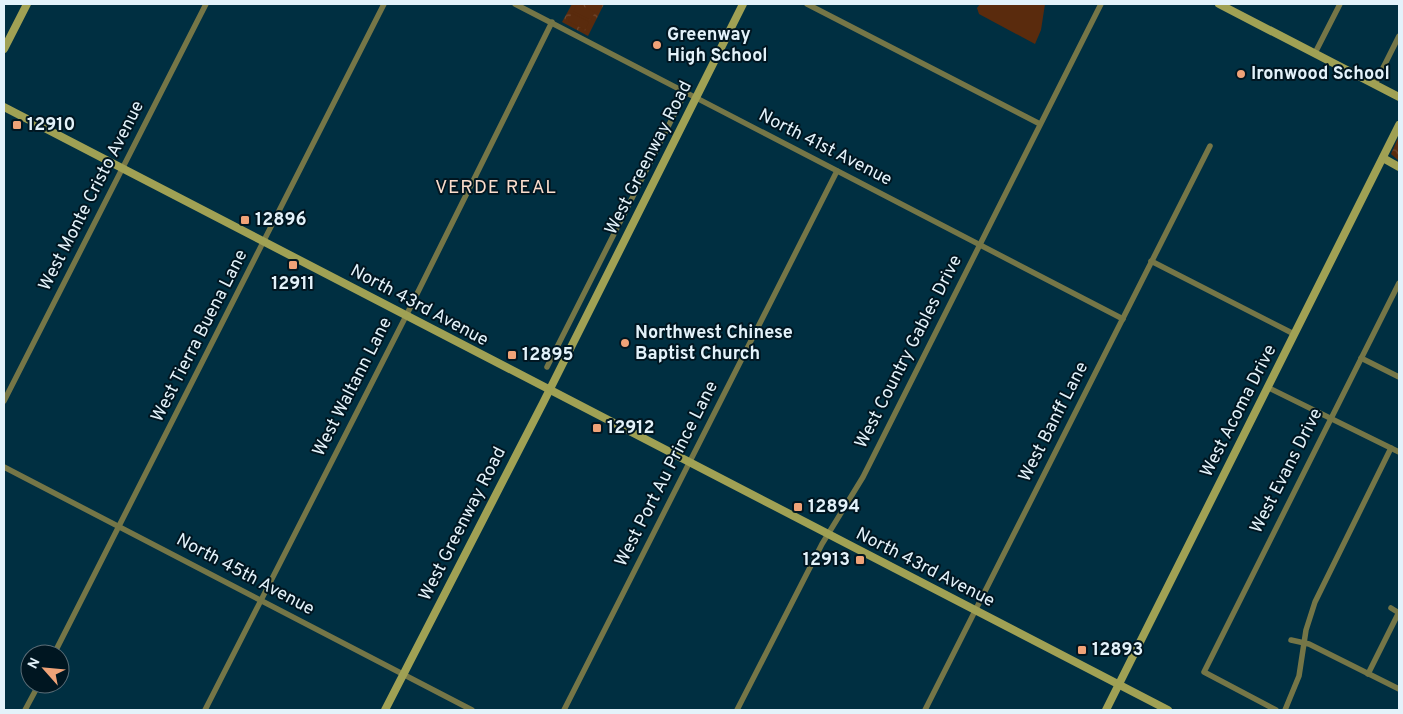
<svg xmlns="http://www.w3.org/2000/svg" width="1403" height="714" viewBox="0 0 1403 714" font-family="Overpass,sans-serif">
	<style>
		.park { fill: url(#park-crowns) }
		.pitch { fill: #5a2b0d }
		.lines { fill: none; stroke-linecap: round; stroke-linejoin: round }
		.street { stroke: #757647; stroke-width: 5.5 }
		.secondary { stroke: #a0a154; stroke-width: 8 }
		.poi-dot { fill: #f0a378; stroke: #001621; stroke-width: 2 }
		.labels { text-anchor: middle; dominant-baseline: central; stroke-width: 4; stroke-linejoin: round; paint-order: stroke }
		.poi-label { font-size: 18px; font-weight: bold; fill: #e3f2fa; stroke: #001621; text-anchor: start }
		.street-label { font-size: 18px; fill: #e3f2fa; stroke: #001621 }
		.neighbourhood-label { font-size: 19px; letter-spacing: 1px; fill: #fadccc; stroke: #001621 }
	</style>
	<defs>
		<pattern id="park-crowns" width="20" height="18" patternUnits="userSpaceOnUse" patternTransform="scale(1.25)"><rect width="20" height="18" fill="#5a2b0d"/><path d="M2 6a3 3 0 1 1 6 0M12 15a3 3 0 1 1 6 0" fill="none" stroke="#724a31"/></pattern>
	</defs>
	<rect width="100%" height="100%" fill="#002f41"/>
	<g class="park">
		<polygon points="572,4 604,4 588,36 562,22"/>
		<polygon points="1399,136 1399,161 1391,154"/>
	</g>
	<g class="pitch">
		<polygon points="577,4 595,12 591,20 573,11"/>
		<polygon points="980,4 1045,4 1041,30 1035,44 979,14 977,8"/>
		<polygon points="572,13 589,22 585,30 568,21"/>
	</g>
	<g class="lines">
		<g class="street">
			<polyline points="515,4 1123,319"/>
			<polyline points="807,4 1040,124"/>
			<polyline points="1315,53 1340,4"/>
			<polyline points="1375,84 1399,36"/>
			<polyline points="1151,261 1294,334"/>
			<polyline points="1361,358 1399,377"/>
			<polyline points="547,367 685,93"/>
			<polyline points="1267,387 1399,452"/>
			<polyline points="4,401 206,4"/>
			<polyline points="4,467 472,710"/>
			<polyline points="1391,608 1399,613"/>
			<polyline points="1291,640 1309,644 1399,689"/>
			<polyline points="54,654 384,4"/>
			<polyline points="1368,674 1399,612"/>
			<polyline points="25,710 39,684"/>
			<polyline points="205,710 406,316 552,22"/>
			<polyline points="564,710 837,171"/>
			<polyline points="737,710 822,544 863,477 1101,4"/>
			<polyline points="925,710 1210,146"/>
			<polyline points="1276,710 1204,672 1399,283"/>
			<polyline points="1285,710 1299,676 1306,630 1315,602 1391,448"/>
		</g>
		<g class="secondary">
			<polyline points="1219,4 1399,97"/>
			<polyline points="4,49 27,4"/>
			<polyline points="4,107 1168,710"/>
			<polyline points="1383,158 1399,167"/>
			<polyline points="385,710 543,403 743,4"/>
			<polyline points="1106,710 1399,125"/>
		</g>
	</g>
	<g class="poi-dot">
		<circle cx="657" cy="45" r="5"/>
		<circle cx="1241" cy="74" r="5"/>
		<rect x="12" y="120" width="10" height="10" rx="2.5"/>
		<rect x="240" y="215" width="10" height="10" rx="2.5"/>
		<rect x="288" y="260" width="10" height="10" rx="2.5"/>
		<circle cx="625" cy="343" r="5"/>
		<rect x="507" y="350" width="10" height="10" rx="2.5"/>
		<rect x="592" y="423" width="10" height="10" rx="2.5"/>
		<rect x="793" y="502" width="10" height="10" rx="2.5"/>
		<rect x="855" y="555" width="10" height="10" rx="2.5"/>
		<rect x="1077" y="645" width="10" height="10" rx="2.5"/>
	</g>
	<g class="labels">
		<g class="poi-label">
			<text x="667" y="35">Greenway<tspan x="667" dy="21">High School</tspan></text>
			<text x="1251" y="74">Ironwood School</text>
			<text x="27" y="125">12910</text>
			<text x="255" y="220">12896</text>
			<text x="293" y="284" text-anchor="middle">12911</text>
			<text x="635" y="333">Northwest Chinese<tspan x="635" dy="21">Baptist Church</tspan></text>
			<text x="522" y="355">12895</text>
			<text x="607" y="428">12912</text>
			<text x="808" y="507">12894</text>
			<text x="850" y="560" text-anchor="end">12913</text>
			<text x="1092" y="650">12893</text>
		</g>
		<g class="street-label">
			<text transform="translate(825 148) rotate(27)">North 41st Avenue</text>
			<text transform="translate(649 158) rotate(-63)">West Greenway Road</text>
			<text transform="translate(92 196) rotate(-63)">West Monte Cristo Avenue</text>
			<text transform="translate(419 306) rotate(28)">North 43rd Avenue</text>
			<text transform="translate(200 336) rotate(-63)">West Tierra Buena Lane</text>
			<text transform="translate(909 352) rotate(-63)">West Country Gables Drive</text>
			<text transform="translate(353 387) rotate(-63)">West Waltann Lane</text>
			<text transform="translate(1239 411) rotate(-63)">West Acoma Drive</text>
			<text transform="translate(1054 422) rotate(-63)">West Banff Lane</text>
			<text transform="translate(1287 471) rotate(-63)">West Evans Drive</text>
			<text transform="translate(667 474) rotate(-63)">West Port Au Prince Lane</text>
			<text transform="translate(463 524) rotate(-63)">West Greenway Road</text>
			<text transform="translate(925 568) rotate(27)">North 43rd Avenue</text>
			<text transform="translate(245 575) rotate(28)">North 45th Avenue</text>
		</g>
		<g class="neighbourhood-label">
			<text x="496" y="188">VERDE REAL</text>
		</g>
	</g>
	<rect width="1403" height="714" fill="none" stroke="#e3f2fa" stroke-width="10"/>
	<g transform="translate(45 669) rotate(297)"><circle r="24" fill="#001621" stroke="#5b6e78"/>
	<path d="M0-4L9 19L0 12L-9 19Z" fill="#f0a378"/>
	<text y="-8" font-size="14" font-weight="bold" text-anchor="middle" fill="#e3f2fa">N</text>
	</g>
</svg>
